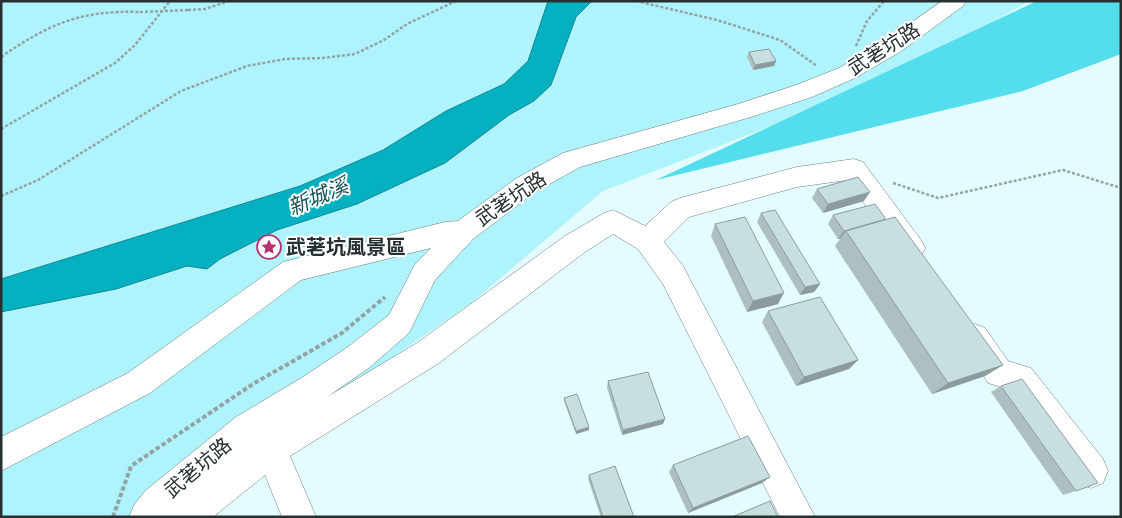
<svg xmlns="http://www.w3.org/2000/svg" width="1122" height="518" viewBox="0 0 1122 518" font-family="Jost,'Noto Sans TC',sans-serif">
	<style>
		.green { fill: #aff3fc }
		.forest { fill: #54dded }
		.water { fill: #05b1c1; stroke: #0f8a96 }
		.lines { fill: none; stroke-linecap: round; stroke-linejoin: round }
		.minor-casing { stroke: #687d80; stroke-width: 1 }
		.path-far1 { stroke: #92a4a6; stroke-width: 2.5; stroke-dasharray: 3 2; stroke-linecap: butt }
		.path { stroke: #92a4a6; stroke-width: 4; stroke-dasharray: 4.5 2.5; stroke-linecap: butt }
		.minor { fill: #fff; fill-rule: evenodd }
		.path-bridge { stroke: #92a4a6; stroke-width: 2.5; stroke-dasharray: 3 2; stroke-linecap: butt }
		.wall { fill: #acc0c2 }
		.shaded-wall { fill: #8c9c9e }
		.building { fill: #c8dfe2; stroke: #8c9c9e }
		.labels { text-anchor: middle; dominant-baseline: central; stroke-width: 4; stroke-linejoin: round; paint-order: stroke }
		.street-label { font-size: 20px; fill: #263031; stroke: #fff }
		.poi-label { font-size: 20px; font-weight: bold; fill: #263031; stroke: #fff; text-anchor: start }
		.water-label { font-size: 21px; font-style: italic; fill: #185259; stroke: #fff }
	</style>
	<rect width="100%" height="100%" fill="#e4fcff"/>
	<polygon class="green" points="1,1 1030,1 885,82 603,191 470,304 160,517 1,517"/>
	<polygon class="forest" points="1037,1 1121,1 1121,54 1023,91 656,180"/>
	<polygon class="water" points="548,1 592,1 576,17 551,85 534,101 509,115 445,163 357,204 277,230 220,259 207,269 187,266 116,289 1,312 1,279 300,186 383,150 446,111 504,84 528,61"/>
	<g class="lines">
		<g class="minor-casing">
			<g id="minor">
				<polygon points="942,1 966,1 963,6 900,52 855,78 812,97 751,117 580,167 535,192 473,239 435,280 409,333 370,367 327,397 417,343 565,236 604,213 613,210 645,226 671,202 680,198 797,167 854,159 863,162 921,240 925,248 921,256 911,259 901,256 848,180 797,187 689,217 664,242 683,266 815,517 780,517 663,284 638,249 613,234 585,252 439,363 290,456 316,517 282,517 265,475 213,517 129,517 134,505 145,491 236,417 303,377 348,347 389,315 415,264 431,248 301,280 150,393 1,471 1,437 128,373 283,262 445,222 458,221 517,178 563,153 738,104 796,85 839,68 884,42"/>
				<polygon points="975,324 985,328 1008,361 1031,368 1103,459 1108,471 1103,483 1091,488 1079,483 1011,390 988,383 960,338 965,328"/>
			</g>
		</g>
		<g class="path-far1">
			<polyline points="636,1 717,20 780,40 817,66"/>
			<polyline points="188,10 205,9 229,1"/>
			<polyline points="856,46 867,21 884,1"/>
			<path d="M1,57C49,24 80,10 140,12"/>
			<polyline points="1,129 115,63 135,45 170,1"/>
			<polyline points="893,183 938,198 1063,170 1121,188"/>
			<polyline points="1,196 38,180 181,91 247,66 285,59 323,58 355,54 384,40 407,24 456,1"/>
		</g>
		<polyline class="path" points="113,517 131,466 253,384 342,333 385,297"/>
		<use href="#minor" class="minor"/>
		<polyline class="path-bridge" points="140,12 188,10"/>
	</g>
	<g class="wall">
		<polygon points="749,52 776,61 774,66 753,70 747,57"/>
		<polygon points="817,189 864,201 823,213 812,198"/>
		<polygon points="761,213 820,284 814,292 800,295 757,222"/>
		<polygon points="833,215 886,219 1003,365 985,376 932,394 835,246 840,239 838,239 828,224"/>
		<polygon points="715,224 778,304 747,312 711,236"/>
		<polygon points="768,311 858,360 849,369 796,386 762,322"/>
		<polygon points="608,381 663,424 622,435 607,388"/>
		<polygon points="1001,386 1076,491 1063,495 991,392"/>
		<polygon points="564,398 589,427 589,430 576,434 564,401"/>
		<polygon points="673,465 762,483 688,513 669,472"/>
		<polygon points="589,475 634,517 601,517 588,479"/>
	</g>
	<g class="shaded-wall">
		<polygon points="776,61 774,66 753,70 755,65"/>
		<polygon points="870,192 864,201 823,213 828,204"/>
		<polygon points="886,220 846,231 840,239 838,239 844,231"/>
		<polygon points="820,284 814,292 800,295 805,287"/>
		<polygon points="784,293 778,304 747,312 753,301"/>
		<polygon points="858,360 849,369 796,386 804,377"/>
		<polygon points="1003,365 985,376 932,394 948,383"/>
		<polygon points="665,419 663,424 622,435 623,430"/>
		<polygon points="589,427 589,430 576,434 576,431"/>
		<polygon points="770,477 762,483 688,513 693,508"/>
	</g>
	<g class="building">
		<polygon points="769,49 776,61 755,65 749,52"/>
		<polygon points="858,177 870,192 828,204 817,189"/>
		<polygon points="875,204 886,219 844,231 833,215"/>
		<polygon points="775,210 820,284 805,287 761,213"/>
		<polygon points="745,217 784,293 753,301 715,224"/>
		<polygon points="895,217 1003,365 948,383 846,231"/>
		<polygon points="820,297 858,360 804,377 768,311"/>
		<polygon points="648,372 665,419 623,430 608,381"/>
		<polygon points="1022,379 1098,483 1076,491 1001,386"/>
		<polygon points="577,394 589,427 576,431 564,398"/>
		<polygon points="748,436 770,477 693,508 673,465"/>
		<polygon points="615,466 634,517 603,517 589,475"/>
		<polygon points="770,501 778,517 732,517"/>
	</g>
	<defs>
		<g id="sight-ring" transform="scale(1.25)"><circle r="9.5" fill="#fff" stroke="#b83071" stroke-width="1.5"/><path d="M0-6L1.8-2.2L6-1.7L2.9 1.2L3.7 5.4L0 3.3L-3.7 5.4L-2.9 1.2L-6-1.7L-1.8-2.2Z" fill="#b83071"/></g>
	</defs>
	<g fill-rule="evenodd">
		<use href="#sight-ring" x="269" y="247"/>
	</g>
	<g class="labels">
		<g class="street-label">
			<text transform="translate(884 49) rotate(-32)">武荖坑路</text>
			<text transform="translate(511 199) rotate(-34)">武荖坑路</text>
			<text transform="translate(198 468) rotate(-40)">武荖坑路</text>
		</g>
		<g class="poi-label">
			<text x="286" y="247">武荖坑風景區</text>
		</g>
		<g class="water-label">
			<text transform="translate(318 197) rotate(-23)">新城溪</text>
		</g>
	</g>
	<rect width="1122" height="518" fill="none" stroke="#263031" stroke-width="5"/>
</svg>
